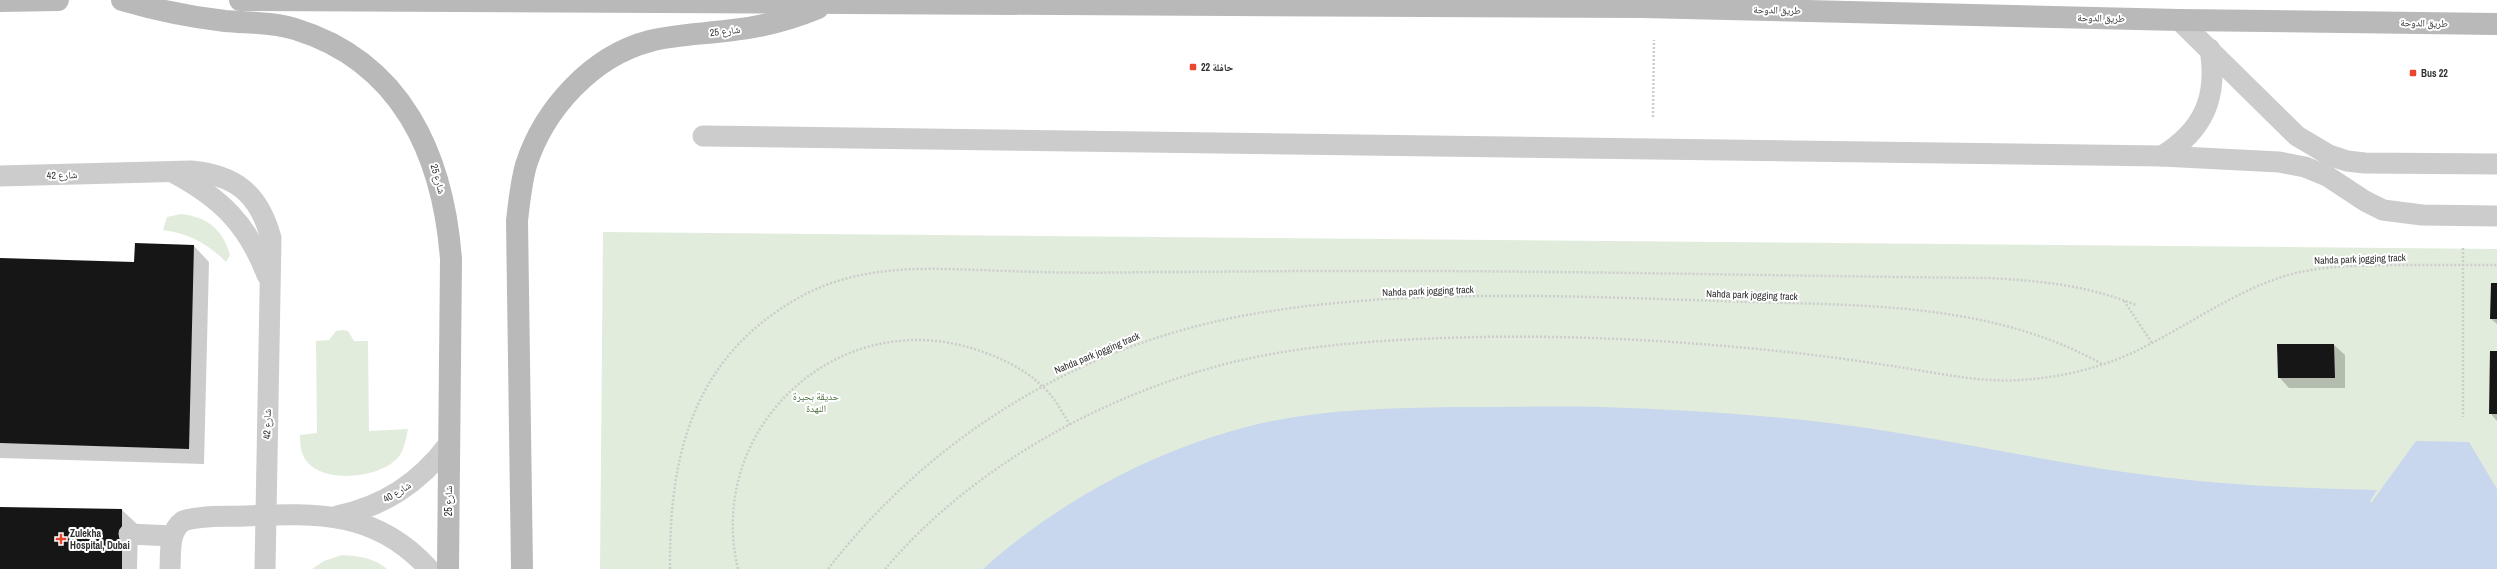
<svg xmlns="http://www.w3.org/2000/svg" width="2497" height="569" viewBox="0 0 2497 569" font-family="'Archivo Narrow','Noto Naskh Arabic',sans-serif">
	<style>
		.green { fill: #e2ecdc }
		.water { fill: #c8d7ed }
		.shadow { fill: #0003 }
		.building { fill: #161616 }
		.lines { fill: none; stroke-linecap: round; stroke-linejoin: round }
		.path { stroke: #ccc; stroke-width: 2.5; stroke-dasharray: 2 2; stroke-linecap: butt }
		.lane { stroke: #ccc; stroke-width: 21 }
		.secondary { stroke: #b9b9b9; stroke-width: 22 }
		.poi-dot { fill: #ea452d; stroke: #fff; stroke-width: 1.5 }
		.labels { text-anchor: middle; dominant-baseline: central; stroke-width: 4; stroke-linejoin: round; paint-order: stroke }
		.street-label { font-size: 10px; fill: #2f2f2f; stroke: #fff }
		.poi-label { font-size: 10px; font-weight: bold; fill: #2f2f2f; stroke: #fff; text-anchor: start }
		.park-label { font-size: 10px; fill: #486c3b; stroke: #fff }
	</style>
	<rect width="100%" height="100%" fill="#fff"/>
	<g class="green">
		<path d="M181,214C207,217 223,229 230,255L226,262C207,243 190,234 163,230L167,217Z"/>
		<polygon points="603,232 2497,249 2497,569 600,569"/>
		<path d="M342,330L348,331L354,341H368L369,431L408,429C406,438 405,447 400,455C384,478 327,484 308,463C301,455 300,446 300,435L317,433L316,341L329,340L336,331Z"/>
		<path d="M342,555C359,556 374,558 387,569H312L324,561Z"/>
	</g>
	<path class="water" d="M1603,407C1696,410 1788,416 1880,430C1974,444 2067,466 2162,477C2233,486 2305,488 2377,490L2370,501L2371,503L2416,441L2469,442L2497,489V569H983C1063,497 1167,443 1272,421C1331,409 1393,408 1454,407C1503,407 1553,406 1603,407Z"/>
	<g class="shadow">
		<polygon points="194,246 209,262 204,464 0,458 0,259 135,263"/>
		<polygon points="2497,284 2497,324 2491,319"/>
		<polygon points="2278,345 2334,345 2345,355 2345,388 2289,388 2279,377"/>
		<polygon points="2497,352 2497,421 2490,413"/>
		<polygon points="0,508 122,510 138,525 137,569 0,569"/>
	</g>
	<g class="building">
		<polygon points="135,243 194,245 189,449 0,443 0,258 134,262"/>
		<polygon points="2491,283 2497,283 2497,319 2490,319"/>
		<polygon points="2277,344 2334,344 2335,378 2278,378"/>
		<polygon points="2490,351 2497,351 2497,414 2489,414"/>
		<polygon points="0,507 122,509 122,569 0,569"/>
	</g>
	<g class="lines">
		<g class="path">
			<polyline points="1653,117 1654,40"/>
			<polyline points="2463,248 2463,417"/>
			<polyline points="2124,301 2152,343"/>
			<path d="M670,569C669,454 693,357 800,297C866,261 936,269 1008,271C1056,273 1104,273 1153,272C1211,272 1269,271 1328,271C1548,270 1769,276 1989,278C2042,281 2086,285 2136,305"/>
			<path d="M738,569C705,430 834,307 971,348C995,355 1024,368 1042,386C1054,396 1062,412 1070,425"/>
			<path d="M828,569C933,434 1079,346 1247,315C1397,288 1568,296 1720,301C1849,306 1986,299 2102,364"/>
			<path d="M885,569C971,468 1097,398 1225,364C1288,348 1354,342 1419,339C1542,333 1665,339 1787,352C1826,356 1866,362 1905,368C1948,375 1989,384 2033,379C2066,376 2101,367 2132,353C2181,330 2225,297 2276,279C2315,265 2354,266 2394,265C2429,265 2463,265 2497,265"/>
		</g>
		<g class="lane">
			<polyline points="2179,20 2297,136 2329,155 2347,161 2365,163 2497,164"/>
			<polyline points="703,136 2162,156 2279,162 2305,167 2327,176 2365,201 2383,210 2422,215 2497,216"/>
			<path d="M2162,156C2204,130 2218,97 2210,49"/>
			<path d="M174,173C221,198 248,225 267,275"/>
			<path d="M0,176L191,171C236,175 259,194 271,238L265,569"/>
			<path d="M337,516C384,506 419,483 448,445"/>
			<polyline points="129,534 172,536"/>
			<path d="M170,569C171,552 168,532 183,521C201,515 224,517 244,516C317,513 376,510 429,569"/>
		</g>
		<g class="secondary">
			<path d="M122,0C156,10 190,17 225,21C249,23 272,22 295,29C402,62 443,155 451,259L448,569"/>
			<polyline points="240,0 1642,7 2179,20 2497,24"/>
			<polyline points="0,1 58,0"/>
			<path d="M522,569L517,221C519,202 521,183 526,165C544,109 592,56 650,41C676,34 706,34 733,30C762,27 791,19 818,8"/>
		</g>
	</g>
	<g class="poi-dot">
		<rect x="1189" y="63" width="8" height="8" rx="2"/>
		<rect x="2409" y="69" width="8" height="8" rx="2"/>
		<path d="M59 533h4v4h4v4h-4v4h-4v-4h-4v-4h4z"/>
	</g>
	<g class="labels">
		<g class="street-label">
			<text transform="translate(1777 10) rotate(1)">طريق الدوحة</text>
			<text transform="translate(2101 18) rotate(1)">طريق الدوحة</text>
			<text transform="translate(2424 23) rotate(1)">طريق الدوحة</text>
			<text transform="translate(725 31) rotate(-7)">شارع 25</text>
			<text transform="translate(62 175) rotate(-1)">شارع 42</text>
			<text transform="translate(438 179) rotate(74)">شارع 25</text>
			<text transform="translate(2360 259) rotate(-2)">Nahda park jogging track</text>
			<text transform="translate(1428 291) rotate(-2)">Nahda park jogging track</text>
			<text transform="translate(1752 295) rotate(2)">Nahda park jogging track</text>
			<text transform="translate(1097 353) rotate(-23)">Nahda park jogging track</text>
			<text transform="translate(267 424) rotate(-89)">شارع 42</text>
			<text transform="translate(397 492) rotate(-31)">شارع 40</text>
			<text transform="translate(448 501) rotate(-90)">شارع 25</text>
		</g>
		<g class="poi-label">
			<text x="1201" y="67">حافلة 22</text>
			<text x="2421" y="73">Bus 22</text>
			<text x="70" y="533">Zulekha<tspan x="70" dy="12">Hospital, Dubai</tspan></text>
		</g>
		<g class="park-label">
			<text x="816" y="396">حديقة بحيرة<tspan x="816" dy="12">النهدة</tspan></text>
		</g>
	</g>
</svg>
